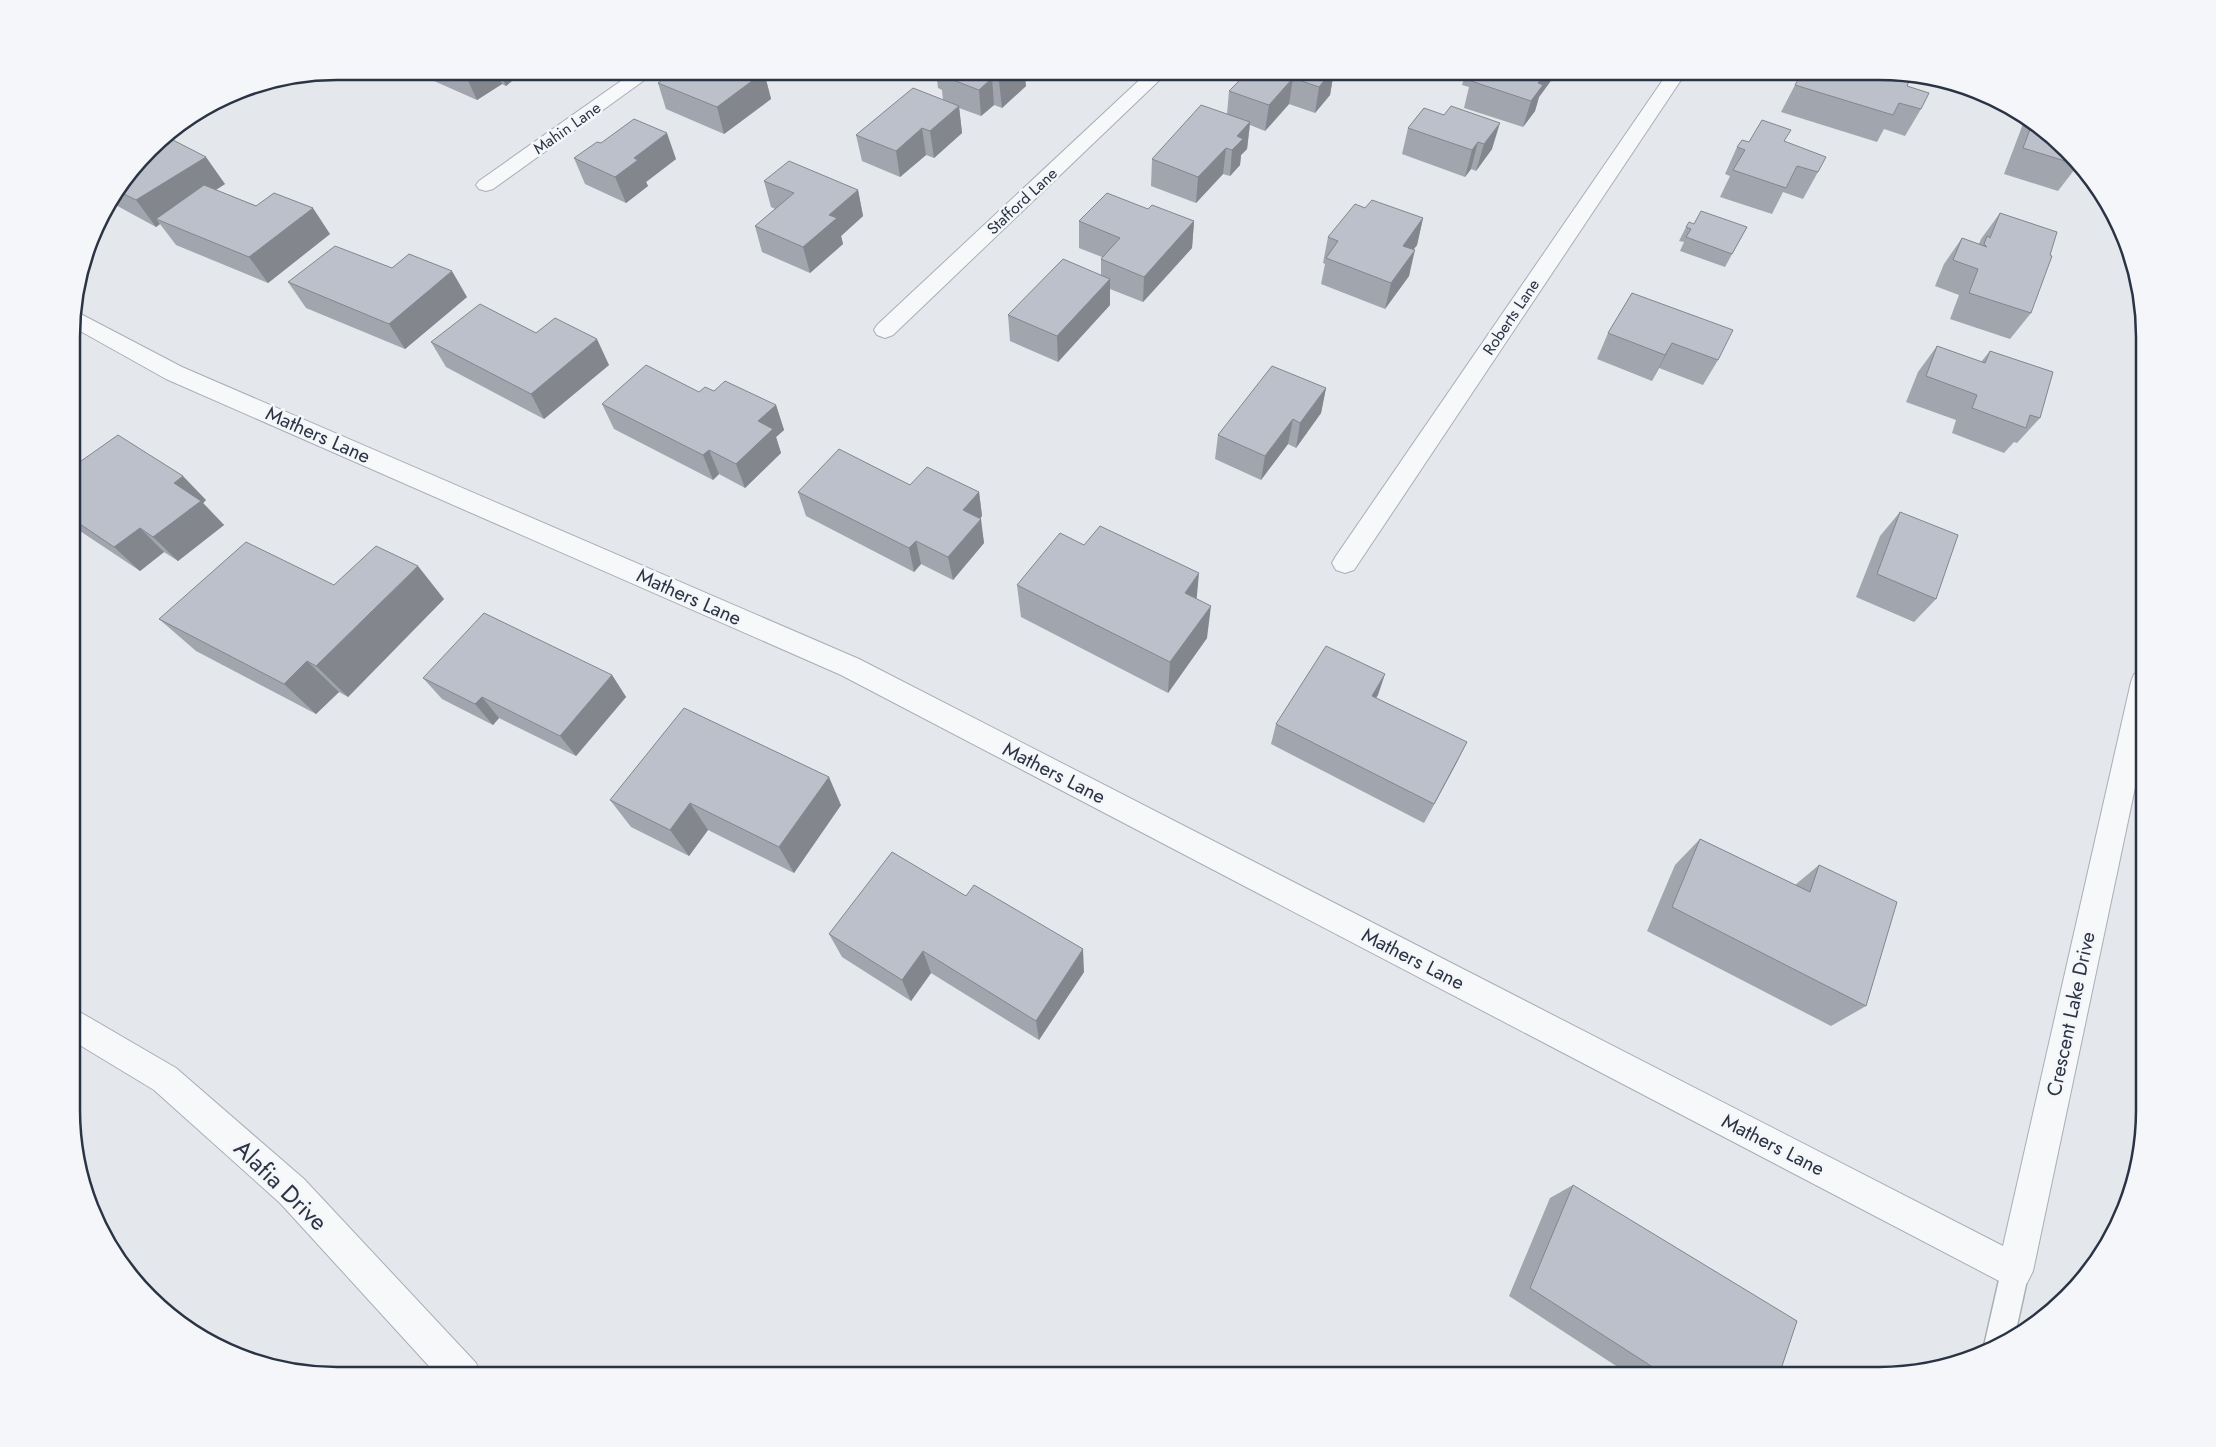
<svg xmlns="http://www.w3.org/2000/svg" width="2216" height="1447" viewBox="0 0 2216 1447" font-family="Jost,sans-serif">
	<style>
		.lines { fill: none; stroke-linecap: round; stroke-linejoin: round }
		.service-casing { stroke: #a9aeb7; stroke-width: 3 }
		.minor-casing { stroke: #a9aeb7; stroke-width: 2 }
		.service { fill: #f7f8fa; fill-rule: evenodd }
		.minor { fill: #f7f8fa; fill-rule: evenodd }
		.wall { fill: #a1a5ae }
		.shaded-wall { fill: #83868d }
		.building { fill: #bbc0ca; stroke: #83868d }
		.labels { text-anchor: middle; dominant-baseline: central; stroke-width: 5; stroke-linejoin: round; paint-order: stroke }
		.far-street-label { font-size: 16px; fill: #2b3445; stroke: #f4f6f9 }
		.street-label { font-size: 20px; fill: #2b3445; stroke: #f4f6f9 }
		.near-street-label { font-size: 24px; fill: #2b3445; stroke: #f4f6f9 }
		.rim { fill: none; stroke: #2b3445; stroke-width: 2.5 }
	</style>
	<rect width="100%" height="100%" fill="#e4e7ec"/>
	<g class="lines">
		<g class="service-casing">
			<polygon id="service" points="2015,1257 2025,1261 2029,1271 2014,1339 1986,1351 1984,1346 2001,1271 2005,1261"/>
		</g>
		<g class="minor-casing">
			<g id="minor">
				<polygon points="635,71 657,71 493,189 486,191 479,189 476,185 479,181"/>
				<polygon points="1149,71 1169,71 893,335 885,338 877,335 874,330 877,325"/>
				<polygon points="1669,71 1687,71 1354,570 1345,573 1336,570 1332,563 1336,556"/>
				<polygon points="73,310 182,367 859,659 2003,1246 2131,682 2134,674 2144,671 2144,745 2033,1271 2027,1283 2015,1289 2003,1283 841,675 166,379 73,327"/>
				<polygon points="73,1008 176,1068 304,1179 476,1363 481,1376 438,1376 280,1203 154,1090 73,1041"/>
			</g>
		</g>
		<use href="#service" class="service"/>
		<use href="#minor" class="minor"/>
	</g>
	<g class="wall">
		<polygon points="422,71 521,71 521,72 510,78 512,81 506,86 502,84 477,100 425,77"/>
		<polygon points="936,71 1032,72 1025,78 1026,86 1002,108 994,105 981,116 959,108 962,133 934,158 926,155 900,177 862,161 856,135 943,100 942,90 938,88"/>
		<polygon points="1242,71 1334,71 1330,95 1315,113 1289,104 1265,131 1250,125 1247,149 1241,155 1240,165 1230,176 1223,174 1196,203 1151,186 1152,159 1227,114 1229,91 1241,79"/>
		<polygon points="1466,71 1554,71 1550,82 1539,97 1535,111 1523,127 1464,108 1469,87 1462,85"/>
		<polygon points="1843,71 1907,86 1921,109 1905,136 1884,129 1877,142 1781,112 1795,85 1840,77"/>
		<polygon points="764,72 771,99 724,134 666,109 658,83"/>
		<polygon points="1424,108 1492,149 1476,171 1471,169 1465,177 1402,154 1408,128"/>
		<polygon points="2026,116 2079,162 2078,165 2058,191 2004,174"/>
		<polygon points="1785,141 1818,172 1803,199 1783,192 1772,214 1720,197 1730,176 1725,174 1737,147 1749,142"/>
		<polygon points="601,143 676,159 646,182 648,186 626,203 585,184 574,158"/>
		<polygon points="152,151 225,184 216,190 330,234 268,283 176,245 160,224 156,227 112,203"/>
		<polygon points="764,181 858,190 863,216 841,236 843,244 810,273 762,252 755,226 775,209 771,207"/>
		<polygon points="1365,208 1423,218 1417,245 1413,250 1409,276 1385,309 1321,284 1325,264 1323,263 1328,237"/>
		<polygon points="1148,209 1194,221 1192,248 1143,302 1110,289 1110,305 1058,362 1010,341 1008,315 1101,275 1101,259 1102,257 1079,248 1079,221"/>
		<polygon points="2000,213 2031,313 2010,339 1950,319 1959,295 1935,286 1944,264 1962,238 1979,244 1981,239"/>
		<polygon points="1694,224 1747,227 1725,267 1680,251 1684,242 1679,241 1686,227"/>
		<polygon points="288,282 467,297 405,349 306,308"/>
		<polygon points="1632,293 1718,360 1703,385 1659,368 1652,381 1597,359 1608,333"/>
		<polygon points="536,333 609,365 544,419 446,367 431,342"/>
		<polygon points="1937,346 1981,362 1990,351 2040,418 2017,443 2014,442 2004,453 1952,433 1956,420 1906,402 1918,372"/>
		<polygon points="1326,388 1321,413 1296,448 1288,444 1261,480 1215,459 1218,435"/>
		<polygon points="714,391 776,405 784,430 776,437 781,453 745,488 719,474 713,480 614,429 602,404"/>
		<polygon points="74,466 206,500 203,503 224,525 178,561 164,552 140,571 74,527"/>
		<polygon points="910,485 979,492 982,516 980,519 984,543 953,580 921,564 914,572 806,516 798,492"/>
		<polygon points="1900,512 1936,599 1914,622 1856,597 1880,536"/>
		<polygon points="334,585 444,599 348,697 339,692 316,714 196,651 159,619"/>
		<polygon points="1017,585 1197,599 1207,638 1168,693 1021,617"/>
		<polygon points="1385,674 1376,698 1457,762 1424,823 1271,744 1276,724"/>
		<polygon points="612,675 626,697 576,756 499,718 493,725 442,699 423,678"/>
		<polygon points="610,800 841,805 794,873 708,830 689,856 631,827"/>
		<polygon points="1700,839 1795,885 1819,865 1866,1006 1831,1026 1647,931 1675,865"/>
		<polygon points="829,934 1084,972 1039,1040 931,973 911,1001 842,957"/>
		<polygon points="1573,1185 1779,1375 1630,1375 1509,1296 1550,1198"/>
	</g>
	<g class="shaded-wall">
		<polygon points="469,71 496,71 502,84 477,100 465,74"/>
		<polygon points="499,71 521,71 521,72 510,78 512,81 506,86"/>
		<polygon points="1011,71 1032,72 1025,78 1026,86 1002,108 999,81"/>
		<polygon points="1332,71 1334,71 1330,95 1315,113 1319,87"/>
		<polygon points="1547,71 1554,71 1550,82 1539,97 1535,111 1523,127 1531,101 1538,83"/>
		<polygon points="764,72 771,99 724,134 717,107"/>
		<polygon points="992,78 994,105 981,116 979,90"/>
		<polygon points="1293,78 1289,104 1265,131 1269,105"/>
		<polygon points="959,106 962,133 934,158 930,131"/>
		<polygon points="1250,122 1247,149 1241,155 1240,165 1230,176 1232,150 1237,136"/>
		<polygon points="1500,123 1492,149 1476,171 1484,144"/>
		<polygon points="922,128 926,155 900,177 896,151"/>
		<polygon points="667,133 676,159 646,182 648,186 626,203 615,177 634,158"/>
		<polygon points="1478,142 1471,169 1465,177 1472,150"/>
		<polygon points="1226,148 1223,174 1196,203 1198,177"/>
		<polygon points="206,157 225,184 164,222 156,219 160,224 156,227 136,200"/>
		<polygon points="858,190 863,216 841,236 843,244 810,273 803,247 829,215"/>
		<polygon points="313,208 330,234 268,283 249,257"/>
		<polygon points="1423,218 1417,245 1396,272 1403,246"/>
		<polygon points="1194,221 1192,248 1143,302 1144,277"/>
		<polygon points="1415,250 1409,276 1385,309 1391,283"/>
		<polygon points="452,271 467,297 405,349 389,324"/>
		<polygon points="1110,279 1110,305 1058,362 1057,336"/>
		<polygon points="597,339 609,365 544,419 531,394"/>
		<polygon points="1672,343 1659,368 1652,381 1665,355"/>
		<polygon points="1326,388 1321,413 1296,448 1300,423"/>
		<polygon points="776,405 784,430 776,437 781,453 745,488 736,464 758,421"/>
		<polygon points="1293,419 1288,444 1261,480 1265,456"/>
		<polygon points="709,450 719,474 713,480 703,455"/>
		<polygon points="183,476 206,500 203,503 224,525 178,561 153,537 174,483"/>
		<polygon points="979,492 982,516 966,534 963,510"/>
		<polygon points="981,519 984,543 953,580 948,557"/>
		<polygon points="140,528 164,552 140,571 114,547"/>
		<polygon points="916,541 921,564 914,572 909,548"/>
		<polygon points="418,566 444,599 348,697 316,666"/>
		<polygon points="1199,573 1196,606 1185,593"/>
		<polygon points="1211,606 1207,638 1168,693 1170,662"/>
		<polygon points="307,661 339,692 316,714 284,684"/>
		<polygon points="1385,674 1378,695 1364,717 1372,696"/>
		<polygon points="612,675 626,697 576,756 560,736"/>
		<polygon points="482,697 499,718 493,725 475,704"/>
		<polygon points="1467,742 1457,762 1424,823 1434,804"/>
		<polygon points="829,777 841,805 794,873 779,847"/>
		<polygon points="690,803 708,830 689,856 670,830"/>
		<polygon points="1083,949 1084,972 1039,1040 1036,1021"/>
		<polygon points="923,951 931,973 911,1001 902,980"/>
	</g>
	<g class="building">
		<polygon points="459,71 469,71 465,74"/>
		<polygon points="674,71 762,71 764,72 717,107 658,83"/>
		<polygon points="945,71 1011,71 999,81 992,78 979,90 940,75"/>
		<polygon points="1247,71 1332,71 1319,87 1293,78 1269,105 1229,91 1248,72"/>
		<polygon points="1479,71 1547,71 1538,83 1543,85 1531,101 1471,81"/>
		<polygon points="1803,71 1822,71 1841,77 1844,71 1879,71 1911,77 1907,86 1929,93 1921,109 1899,103 1893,115 1795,85"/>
		<polygon points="913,88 959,106 930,131 922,128 896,151 856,135"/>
		<polygon points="1201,105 1250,122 1237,136 1243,139 1232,150 1226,148 1198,177 1152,159"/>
		<polygon points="1451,106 1500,123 1484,144 1478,142 1472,150 1408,128 1424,108 1444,115"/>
		<polygon points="634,119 667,133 634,158 638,160 615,177 574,158 597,142 601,143"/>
		<polygon points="1762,120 1791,130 1784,141 1826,157 1818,172 1797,166 1786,188 1733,170 1745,150 1737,147 1742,140 1749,142"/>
		<polygon points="2033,121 2079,162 2078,165 2023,148"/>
		<polygon points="173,140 206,157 136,200 120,192 152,151 153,152"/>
		<polygon points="789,161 858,190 829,215 837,218 803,247 755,226 794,193 764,181"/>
		<polygon points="204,185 256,206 274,193 313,208 249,257 156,219"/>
		<polygon points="1107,193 1148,209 1152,205 1194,221 1144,277 1101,259 1120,238 1079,221"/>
		<polygon points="1372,200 1423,218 1403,246 1415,250 1391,283 1326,258 1338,241 1328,237 1355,204 1365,208"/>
		<polygon points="1701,211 1747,227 1732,254 1686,237 1691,229 1686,227 1689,222 1694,224"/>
		<polygon points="2000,213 2057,232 2050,255 2052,256 2031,313 1969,293 1978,269 1953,260 1962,238 1987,247 1984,244 1987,236 1990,238"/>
		<polygon points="335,246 392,268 409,254 452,271 389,324 288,282"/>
		<polygon points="1063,259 1110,279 1057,336 1008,315"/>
		<polygon points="1632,293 1733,330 1718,360 1672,343 1665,355 1608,333"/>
		<polygon points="480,304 536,333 555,318 597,339 531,394 431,342"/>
		<polygon points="1937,346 1985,363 1990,351 2053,372 2040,418 2030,415 2026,428 1972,408 1977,395 1926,376"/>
		<polygon points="646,365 699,392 705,387 714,391 725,381 776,405 758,421 773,429 736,464 709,450 703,455 602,404"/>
		<polygon points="1272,366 1326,388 1300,423 1293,419 1265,456 1218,435"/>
		<polygon points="118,435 183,476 174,483 201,501 153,537 140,528 114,547 74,520 74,466"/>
		<polygon points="839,449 910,485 927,467 979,492 963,510 981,519 948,557 916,541 909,548 798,492"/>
		<polygon points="1900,512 1958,535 1936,599 1877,574"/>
		<polygon points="1100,526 1199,573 1185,593 1211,606 1170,662 1017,585 1060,533 1084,545"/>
		<polygon points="246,542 334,585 376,546 418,566 316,666 307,661 284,684 159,619"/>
		<polygon points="484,613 612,675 560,736 482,697 475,704 423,678"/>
		<polygon points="1326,646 1385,674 1372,696 1467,742 1434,804 1276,724"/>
		<polygon points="684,708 829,777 779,847 690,803 670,830 610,800"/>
		<polygon points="1700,839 1810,892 1819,865 1897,902 1866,1006 1672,907"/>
		<polygon points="892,852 966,896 974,885 1083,949 1036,1021 923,951 902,980 829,934"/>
		<polygon points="1573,1185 1797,1321 1779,1375 1665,1375 1530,1288"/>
	</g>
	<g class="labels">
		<g class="far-street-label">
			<text transform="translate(567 128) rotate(-35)">Mahin Lane</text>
			<text transform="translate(1022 201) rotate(-43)">Stafford Lane</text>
			<text transform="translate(1511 317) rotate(-56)">Roberts Lane</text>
		</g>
		<g class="street-label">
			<text transform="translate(318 435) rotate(24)">Mathers Lane</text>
			<text transform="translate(689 597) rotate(24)">Mathers Lane</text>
			<text transform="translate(1054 773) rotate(27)">Mathers Lane</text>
			<text transform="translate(1413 959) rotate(27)">Mathers Lane</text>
			<text transform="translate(2071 1014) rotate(-78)">Crescent Lake Drive</text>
			<text transform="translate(1773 1145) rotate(27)">Mathers Lane</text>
		</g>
		<g class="near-street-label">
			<text transform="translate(281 1185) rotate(44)">Alafia Drive</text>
		</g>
	</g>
	<path d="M0 0H2216V1447H0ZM337 80H1879A257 257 0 0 1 2136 337V1110A257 257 0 0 1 1879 1367H337A257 257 0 0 1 80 1110V337A257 257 0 0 1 337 80Z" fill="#f4f6f9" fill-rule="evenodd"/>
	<path class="rim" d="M337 80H1879A257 257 0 0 1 2136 337V1110A257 257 0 0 1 1879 1367H337A257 257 0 0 1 80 1110V337A257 257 0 0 1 337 80Z"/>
</svg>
